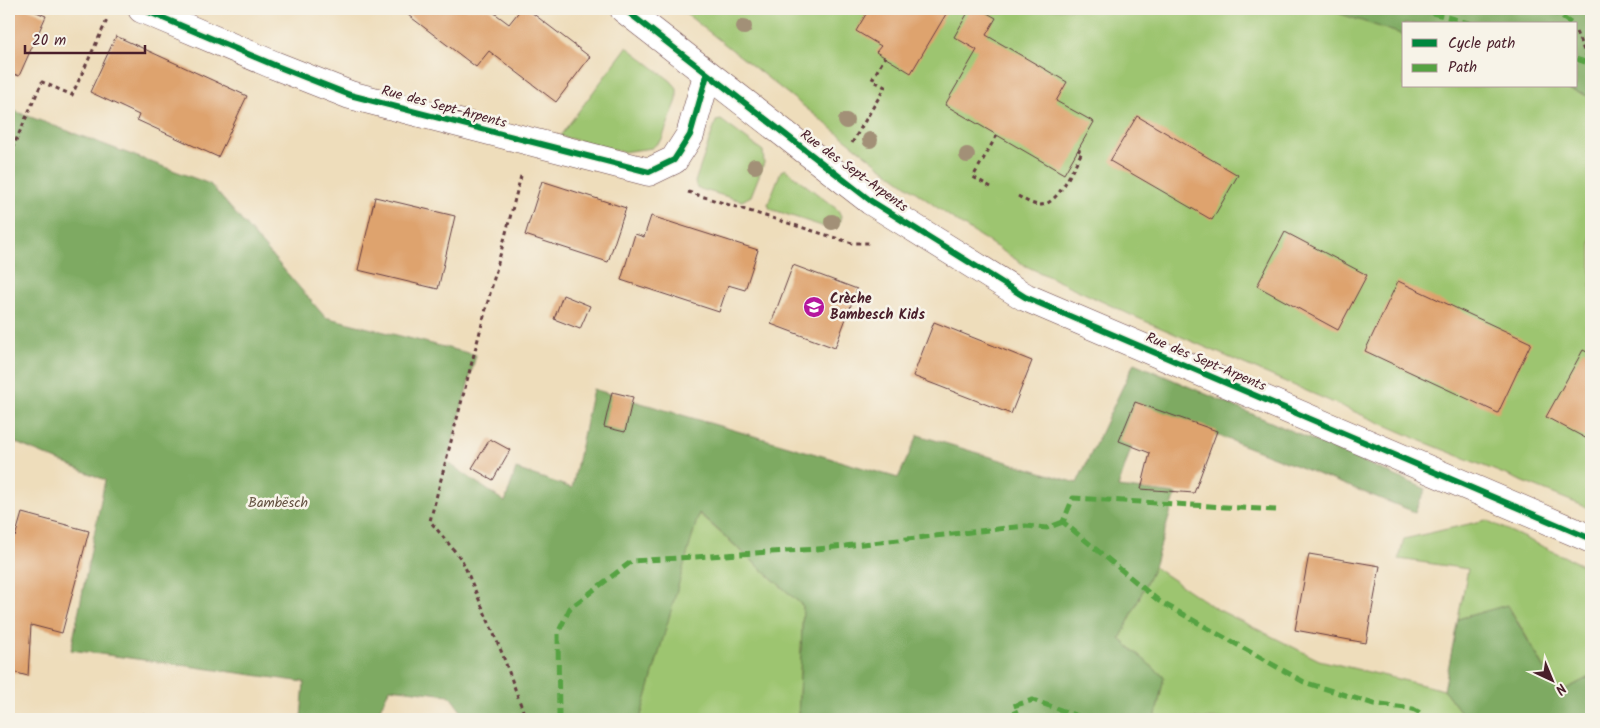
<svg xmlns="http://www.w3.org/2000/svg" width="1600" height="728" viewBox="0 0 1600 728" font-family="Kalam,sans-serif">
	<style>
		.green { fill: #9dc570; stroke: #74724e }
		.forest { fill: #7eaa62; stroke: #646446 }
		.building { fill: #dea36e }
		.lines { fill: none; stroke-linecap: round; stroke-linejoin: round }
		.minor-casing { stroke: #633c41; stroke-width: 29 }
		.path { stroke: #633c41; stroke-width: 3; stroke-dasharray: 4 4; stroke-linecap: butt }
		.minor { stroke: #fff; stroke-width: 28 }
		.quiet { stroke: #56a243; stroke-width: 5; stroke-dasharray: 10 5; stroke-linecap: butt }
		.cycleway-casing { stroke: #f7f3e8; stroke-width: 9 }
		.cycleway { stroke: #00873e; stroke-width: 6 }
		.tree { fill: #a29077 }
		.labels { text-anchor: middle; dominant-baseline: central; stroke-width: 5; stroke-linejoin: round; paint-order: stroke }
		.street-label { font-size: 14px; fill: #4a1f2b; stroke: #f7f3e8 }
		.poi-label { font-size: 14px; font-weight: bold; fill: #4a1f2b; stroke: #f7f3e8; text-anchor: start }
		.park-label { font-size: 14px; fill: #635140; stroke: #f7f3e8 }
	</style>
	<rect width="100%" height="100%" fill="#f7f3e8"/>
	<filter id="ink" filterUnits="userSpaceOnUse"><feTurbulence type="fractalNoise" baseFrequency=".02" numOctaves="2"/><feDisplacementMap in="SourceGraphic" scale="10" xChannelSelector="R" yChannelSelector="G"/><feConvolveMatrix kernelMatrix="1 2 1 2 8 2 1 2 1" color-interpolation-filters="sRGB"/></filter>
	<filter id="wash" filterUnits="userSpaceOnUse"><feTurbulence type="fractalNoise" baseFrequency=".0096" numOctaves="4" result="noise"/><feDisplacementMap in="SourceGraphic" scale="20" xChannelSelector="R" yChannelSelector="G"/><feGaussianBlur stdDeviation="1.12" result="paint"/><feColorMatrix in="noise" values="0 0 0 0 0 0 0 0 0 0 0 0 0 0 0 0 0 1.4 0 .05"/><feComposite in="paint" operator="in"/></filter>
	<g filter="url(#wash)">
		<rect width="100%" height="100%" fill="#edb"/>
		<g class="green">
			<polygon points="680,9 1326,9 1404,35 1404,86 1559,86 1591,97 1591,509 1429,444 1131,315 1026,266 956,221 881,167"/>
			<polygon points="627,47 671,81 677,88 677,100 662,139 652,148 622,152 560,136"/>
			<polygon points="721,120 763,151 764,163 751,196 742,201 697,188 695,182 716,121"/>
			<polygon points="785,169 838,210 841,216 838,226 831,229 770,209 768,204 781,171"/>
			<polygon points="698,513 803,606 798,719 640,719"/>
			<polygon points="1486,520 1591,569 1591,676 1559,693 1508,605 1458,619 1468,569 1399,559 1404,539"/>
			<polygon points="1154,567 1215,608 1319,660 1444,690 1466,719 1155,719 1164,677 1120,639"/>
		</g>
		<g class="forest">
			<polygon points="1326,9 1591,9 1591,97 1559,86 1576,86 1576,24 1404,24 1404,35"/>
			<polygon points="9,109 210,184 325,317 476,355 447,462 505,502 516,469 572,488 593,389 898,478 918,435 1077,483 1134,363 1426,489 1415,512 1145,407 1118,487 1176,494 1154,567 1120,639 1164,677 1155,719 798,719 803,606 699,513 640,719 467,719 449,695 390,688 375,719 301,719 304,682 71,650 105,480 9,440"/>
			<polygon points="1507,605 1559,693 1591,676 1591,719 1466,719 1444,690 1458,619"/>
		</g>
		<g id="blocks">
			<g class="building">
				<polygon points="9,9 29,9 46,16 19,76 9,72"/>
				<polygon points="413,9 489,9 509,24 521,9 527,9 590,57 556,102 489,51 476,67 408,15"/>
				<polygon points="869,9 949,9 911,73 876,52 881,46 856,31"/>
				<polygon points="970,9 980,9 996,18 986,35 1067,82 1056,101 1094,122 1064,174 945,105 977,50 954,37"/>
				<polygon points="116,36 247,96 218,157 137,120 139,115 90,92"/>
				<polygon points="1137,116 1238,175 1212,220 1110,161"/>
				<polygon points="542,181 626,208 608,262 525,235"/>
				<polygon points="375,197 455,216 438,289 358,270"/>
				<polygon points="651,216 758,250 745,290 728,285 719,312 621,280 635,234 644,237"/>
				<polygon points="1285,232 1367,275 1338,330 1257,286"/>
				<polygon points="793,265 857,289 835,348 771,324"/>
				<polygon points="1398,281 1531,343 1498,413 1365,351"/>
				<polygon points="563,295 590,306 580,329 554,319"/>
				<polygon points="934,322 1032,361 1011,414 913,376"/>
				<polygon points="1583,350 1591,354 1591,441 1546,417"/>
				<polygon points="612,392 633,397 625,432 604,427"/>
				<polygon points="1135,402 1217,431 1194,493 1141,489 1150,453 1119,441"/>
				<polygon points="490,439 510,450 493,480 472,468"/>
				<polygon points="22,513 89,531 62,633 31,625 28,676 9,671 9,536 15,537"/>
				<polygon points="1309,554 1380,566 1366,643 1295,630"/>
				<polygon points="143,713 153,719 139,719"/>
			</g>
		</g>
	</g>
	<g filter="url(#ink)">
		<use href="#blocks" fill-opacity="0" stroke="#633c41" stroke-width="1"/>
		<g class="lines">
			<g class="minor-casing">
				<g id="minor">
					<polyline points="142,9 274,65 350,95 649,172 674,160 690,135 707,75"/>
					<polyline points="624,9 871,201 1025,297 1591,539"/>
				</g>
			</g>
			<g class="path">
				<polyline points="1576,32 1590,64"/>
				<polyline points="852,143 885,87 872,80 885,57"/>
				<polyline points="9,156 42,82 72,95 108,18"/>
				<polyline points="521,176 430,521 462,560 502,653 526,719"/>
				<polyline points="991,187 973,177 997,135"/>
				<polyline points="688,192 852,243 871,243"/>
				<path d="M1018,196C1025,200 1032,205 1040,205C1059,205 1073,167 1082,152L1078,150"/>
			</g>
			<use href="#minor" class="minor"/>
			<g class="quiet">
				<polyline points="1418,9 1472,24"/>
				<polyline points="1550,9 1572,24"/>
				<polyline points="1576,59 1591,64"/>
				<polyline points="1276,510 1073,498 1063,522 1159,601 1304,682 1374,704 1413,709 1424,715 1425,719"/>
				<polyline points="559,719 558,633 570,608 632,561 817,549 1025,526 1047,528 1063,522"/>
				<polyline points="1019,719 1013,706 1033,700 1086,719"/>
			</g>
			<g class="cycleway-casing">
				<g id="cycleway">
					<polyline points="142,9 274,65 350,95 649,172 674,160 690,135 707,75"/>
					<polyline points="624,9 871,201 1025,297 1591,539"/>
				</g>
			</g>
			<use href="#cycleway" class="cycleway"/>
		</g>
		<g class="tree">
			<circle cx="744" cy="27" r="8"/>
			<circle cx="846" cy="121" r="8"/>
			<circle cx="870" cy="140" r="8"/>
			<circle cx="967" cy="155" r="8"/>
			<circle cx="755" cy="166" r="8"/>
			<circle cx="832" cy="222" r="8"/>
		</g>
	</g>
	<defs>
		<g id="school-disc" transform="scale(1.125)"><circle r="9.5" fill="#b5179e" stroke="#f7f3e8"/><path d="M0-5L7-2L0 1L-7-2ZM-4 1L0 2.5L4 1V4Q0 6-4 4Z" fill="#fff"/></g>
	</defs>
	<g fill-rule="evenodd">
		<use href="#school-disc" x="814" y="307"/>
	</g>
	<g class="labels">
		<g class="street-label">
			<text transform="translate(444 107) rotate(15)">Rue des Sept-Arpents</text>
			<text transform="translate(854 171) rotate(36)">Rue des Sept-Arpents</text>
			<text transform="translate(1206 362) rotate(23)">Rue des Sept-Arpents</text>
		</g>
		<g class="poi-label">
			<text x="830" y="299">Crèche<tspan x="830" dy="16">Bambesch Kids</tspan></text>
		</g>
		<g class="park-label">
			<text x="278" y="503">Bambësch</text>
		</g>
	</g>
	<rect width="1600" height="728" fill="none" stroke="#f7f3e8" stroke-width="30"/>
	<rect x="1402" y="22" width="175" height="65" fill="#f7f3e8" stroke="#b29e9c"/>
	<rect x="1412" y="39" width="25" height="8" fill="#00873e" stroke="#b29e9c"/>
	<text x="1448" y="48" font-size="15" fill="#4a1f2b">Cycle path</text>
	<rect x="1412" y="64" width="25" height="8" fill="#56a243" stroke="#b29e9c"/>
	<text x="1448" y="72" font-size="15" fill="#4a1f2b">Path</text>
	<g transform="translate(1552 680) rotate(136)" stroke="#f7f3e8" stroke-width="4" paint-order="stroke">
	<path d="M0-4L9 19L0 12L-9 19Z" fill="#4a1f2b"/>
	<text y="-8" font-size="14" font-weight="bold" text-anchor="middle" fill="#4a1f2b">N</text>
	</g>
	<path d="M25 45v8h120v-8" fill="none" stroke="#4a1f2b" stroke-width="2.5"/>
	<text x="32" y="45" font-size="15" fill="#4a1f2b" stroke="#f7f3e8" stroke-width="4" paint-order="stroke">20 m</text>
</svg>
